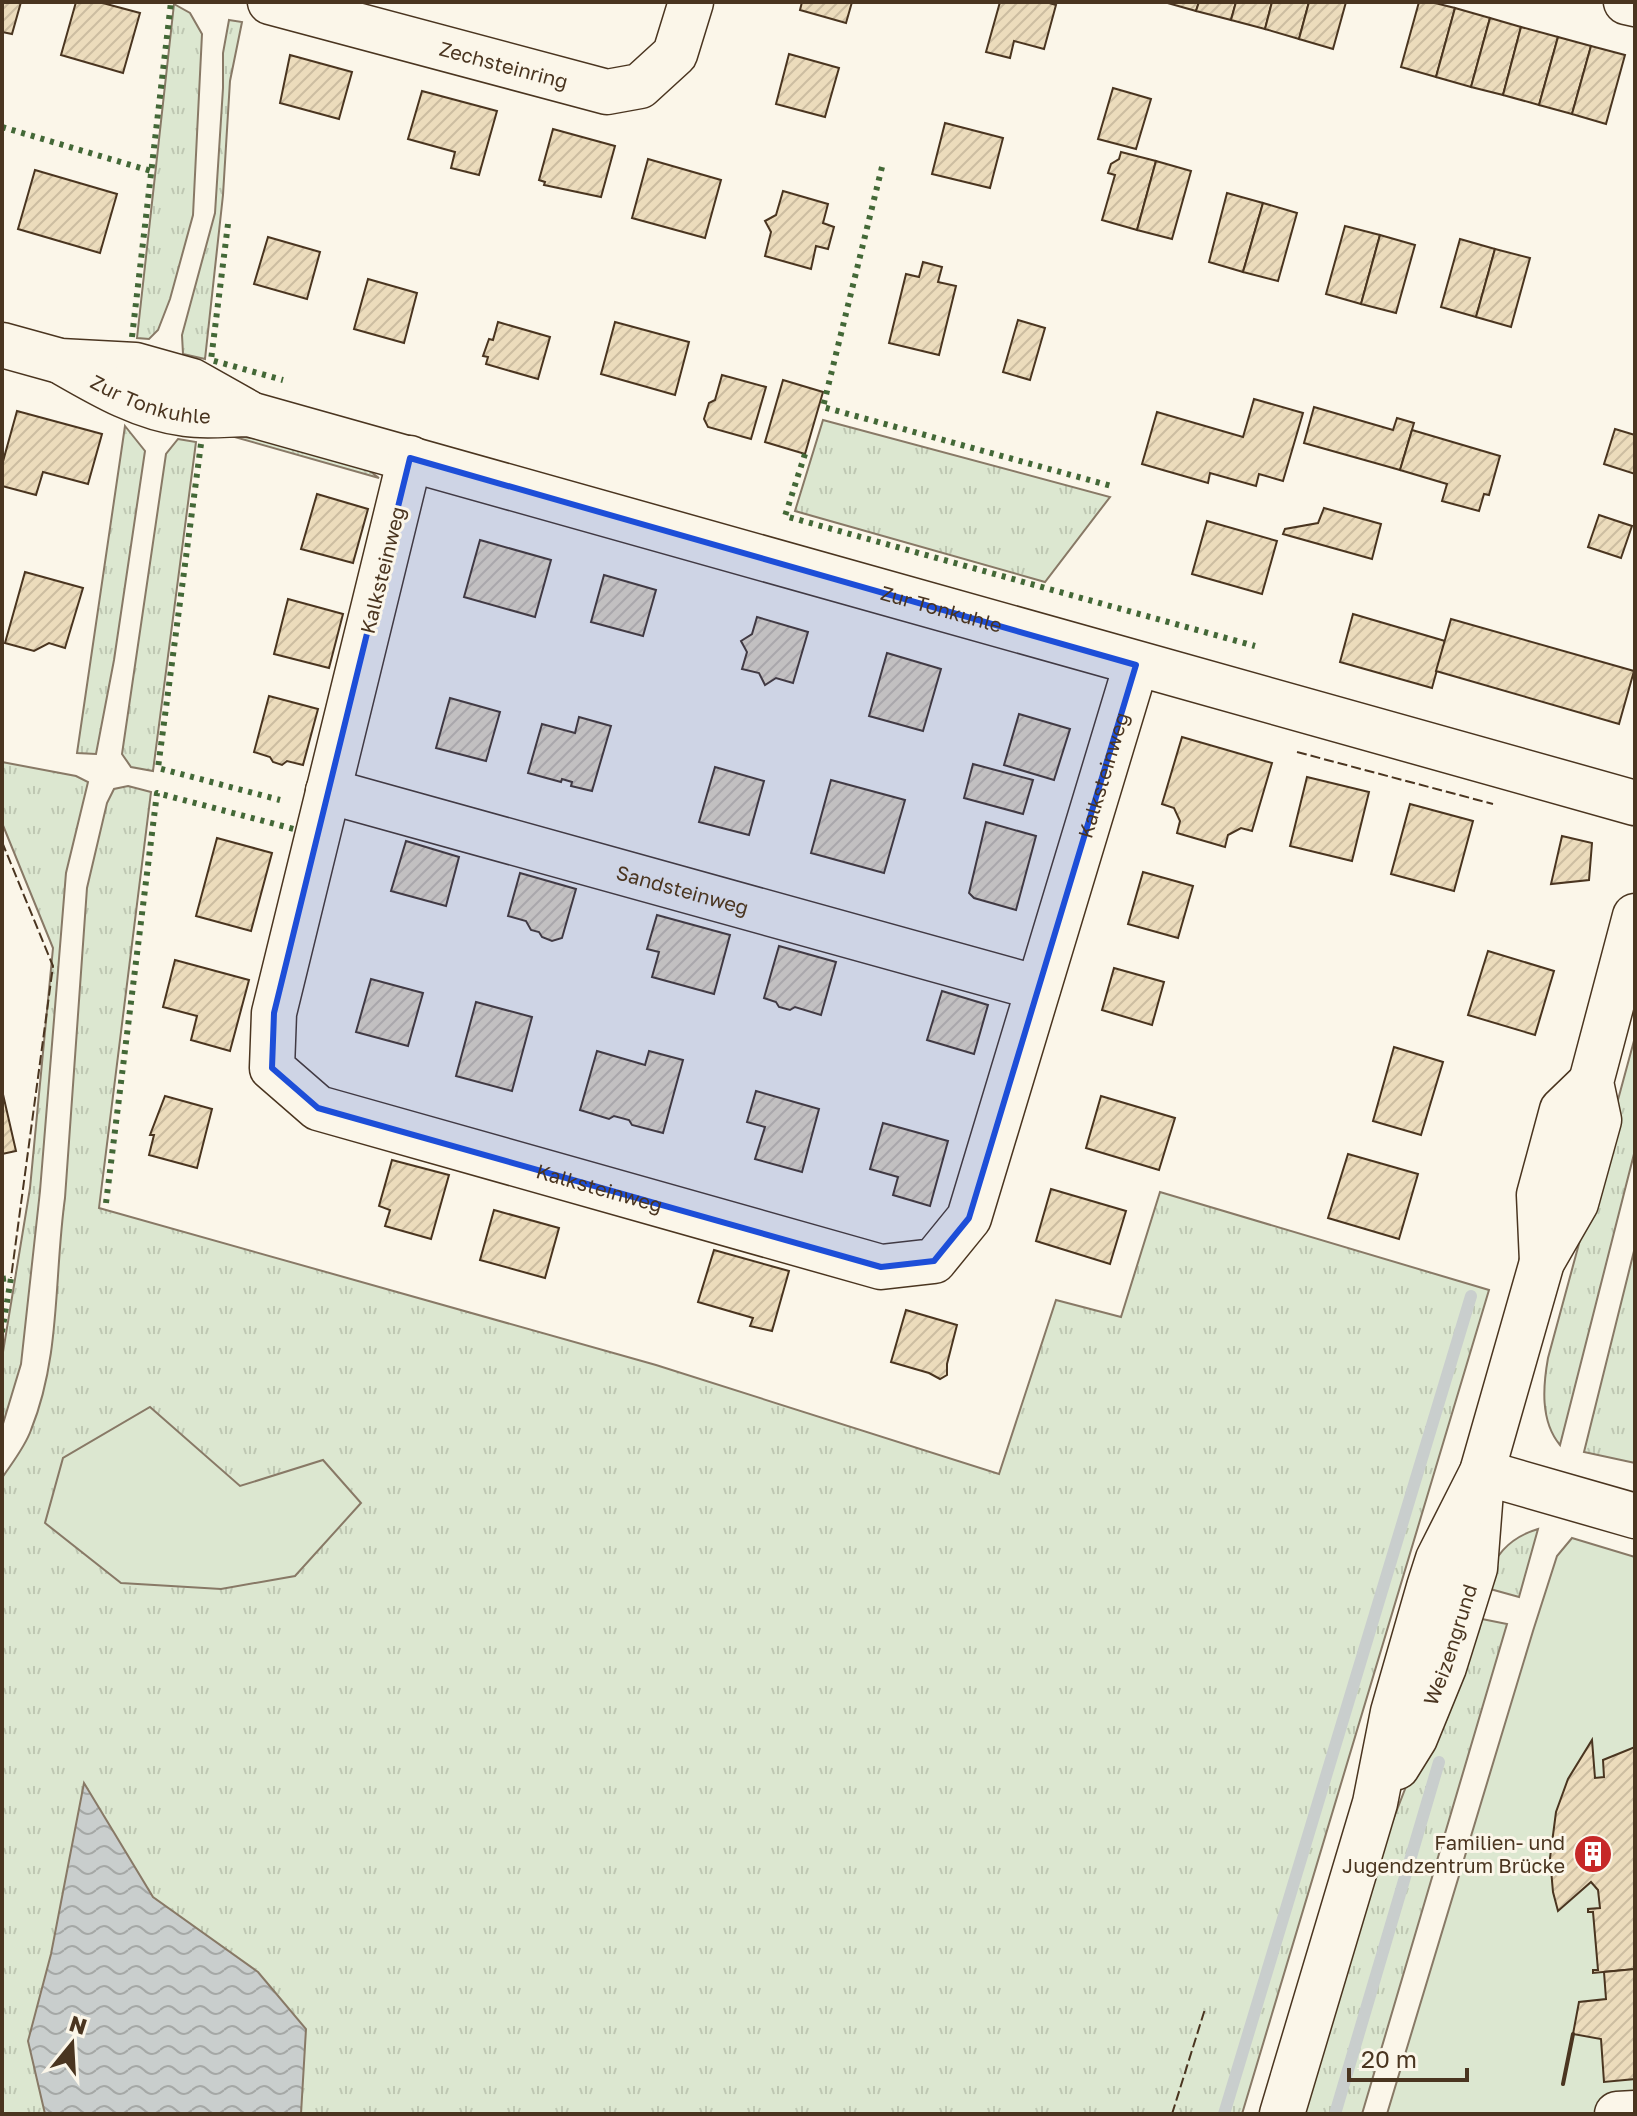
<svg xmlns="http://www.w3.org/2000/svg" width="1637" height="2116" viewBox="0 0 1637 2116" font-family="'Golos Text',sans-serif">
	<style>
		.grass { fill: url(#grass-tufts); stroke: #887966; stroke-width: 2 }
		.park { fill: #dce7d0; stroke: #887966; stroke-width: 2 }
		.water { fill: url(#water-waves); stroke: #887966; stroke-width: 2 }
		.lines { fill: none; stroke-linecap: round; stroke-linejoin: round }
		.stream { stroke: #c9cecd; stroke-width: 12 }
		.building { fill: url(#building-hatch); stroke: #4a3520; stroke-width: 2 }
		.minor-casing { stroke: #4a3520; stroke-width: 47 }
		.major-casing { stroke: #4a3520; stroke-width: 47 }
		.minor { stroke: #fbf6e9; stroke-width: 44 }
		.major { stroke: #fbf6e9; stroke-width: 44 }
		.hedge { stroke: #436837; stroke-width: 6; stroke-dasharray: 4 6; stroke-linecap: butt }
		.fence { stroke: #4a3520; stroke-width: 2; stroke-dasharray: 10 4; stroke-linecap: butt }
		.wall { stroke: #4a3520; stroke-width: 4 }
		.marked { fill: #1d4ed8; fill-opacity: 0.2; stroke: #1d4ed8; stroke-width: 6; stroke-linejoin: round }
		.labels { text-anchor: middle; dominant-baseline: central; stroke-width: 6; stroke-linejoin: round; paint-order: stroke }
		.street-label { font-size: 20px; fill: #4a3520; stroke: #fbf6e9 }
		.poi-label { font-size: 20px; fill: #4a3520; stroke: #fbf6e9; text-anchor: end }
	</style>
	<defs>
		<pattern id="grass-tufts" width="24" height="20" patternUnits="userSpaceOnUse" patternTransform="scale(2)"><rect width="24" height="20" fill="#dce7d0"/><path d="M3 7l-1-3M5 7V3M7 7l1-3M15 17l-1-3M17 17v-4M19 17l1-3" fill="none" stroke="#bec7b2"/></pattern>
		<pattern id="water-waves" width="16" height="10" patternUnits="userSpaceOnUse" patternTransform="scale(2)"><rect width="16" height="10" fill="#c9cecd"/><path d="M0 5q4-4 8 0t8 0" fill="none" stroke="#a5a8a6"/></pattern>
		<pattern id="building-hatch" width="6" height="6" patternUnits="userSpaceOnUse" patternTransform="scale(2)"><rect width="6" height="6" fill="#ecdcbc"/><path d="M-1 1l2-2M0 6l6-6M5 7l2-2" fill="none" stroke="#ccbda1"/></pattern>
	</defs>
	<rect width="100%" height="100%" fill="#fbf6e9"/>
	<g class="grass">
		<polygon points="174,4 190,13 202,34 193,215 170,299 158,330 149,339 137,338"/>
		<polygon points="229,20 242,22 230,81 223,195 205,359 183,354 182,335 215,213 223,88 223,53"/>
		<polygon points="823,420 1110,497 1045,582 795,511"/>
		<polygon points="125,426 145,451 114,660 96,754 77,753"/>
		<polygon points="224,434 298,445 359,463 379,478"/>
		<polygon points="178,439 196,442 153,771 131,767 122,754 166,454"/>
		<polygon points="2,762 76,776 88,782 66,873 40,1191 21,1364 2,1427 2,1358 30,1188 53,948 2,823"/>
		<path d="M128,786L151,792L99,1208L656,1365L999,1474L1056,1300L1121,1317L1160,1192L1489,1290L1242,2114H2V1478C12,1463 25,1447 31,1430C61,1356 54,1276 65,1198L87,888L107,803L114,789Z"/>
		<path d="M1635,1037V1150L1560,1445C1540,1421 1543,1386 1548,1358Z"/>
		<polygon points="1635,1247 1635,1463 1584,1452"/>
		<path d="M1538,1529L1519,1597L1483,1587C1493,1557 1508,1538 1538,1529Z"/>
		<polygon points="1472,1617 1507,1624 1362,2114 1303,2114 1386,1838"/>
	</g>
	<g class="park">
		<polygon points="150,1407 240,1486 323,1460 361,1503 295,1576 221,1589 121,1583 45,1523 63,1458"/>
		<polygon points="1572,1538 1635,1557 1635,2114 1387,2114 1533,1631 1557,1556"/>
	</g>
	<polygon class="water" points="84,1783 153,1897 258,1972 306,2029 301,2114 45,2114 28,2041 51,1954"/>
	<g class="lines">
		<g class="stream">
			<polyline points="1224,2114 1471,1296"/>
			<polyline points="1335,2114 1439,1762"/>
		</g>
	</g>
	<g class="building">
		<polygon points="2,2 21,2 12,34 2,32"/>
		<polygon points="76,2 99,2 140,13 123,73 61,55"/>
		<polygon points="802,2 852,2 846,23 800,10"/>
		<polygon points="1000,2 1046,2 1056,5 1044,49 1014,41 1010,58 986,52"/>
		<polygon points="1164,2 1199,2 1196,11"/>
		<polygon points="1199,2 1236,2 1231,20 1196,11"/>
		<polygon points="1236,2 1272,2 1265,29 1231,20"/>
		<polygon points="1272,2 1309,2 1299,39 1265,29"/>
		<polygon points="1309,2 1346,2 1333,49 1299,39"/>
		<polygon points="1419,2 1431,2 1455,8 1436,77 1401,67"/>
		<polygon points="1455,8 1490,18 1471,87 1436,77"/>
		<polygon points="1490,18 1521,27 1503,95 1471,87"/>
		<polygon points="1521,27 1558,37 1539,105 1503,95"/>
		<polygon points="1558,37 1591,46 1572,114 1539,105"/>
		<polygon points="1591,46 1625,55 1606,124 1572,114"/>
		<polygon points="789,54 839,68 825,117 776,104"/>
		<polygon points="290,55 352,72 339,119 280,103"/>
		<polygon points="1113,88 1151,99 1136,149 1098,139"/>
		<polygon points="422,91 497,111 479,175 451,168 455,152 408,139"/>
		<polygon points="945,123 1003,138 990,188 932,174"/>
		<polygon points="553,129 615,146 601,197 544,185 545,182 539,180"/>
		<polygon points="1121,152 1156,161 1137,230 1102,220 1115,175 1108,173 1111,164 1119,159"/>
		<polygon points="648,159 721,180 705,238 632,218"/>
		<polygon points="1156,161 1191,171 1172,239 1137,230"/>
		<polygon points="35,170 117,194 100,253 18,229"/>
		<polygon points="783,191 828,204 823,223 834,227 828,249 816,246 811,269 765,256 771,232 765,221 776,215"/>
		<polygon points="1227,193 1263,203 1243,272 1209,262"/>
		<polygon points="1263,203 1297,213 1278,281 1243,272"/>
		<polygon points="1345,226 1380,235 1361,304 1326,294"/>
		<polygon points="1380,235 1415,245 1396,313 1361,304"/>
		<polygon points="268,237 320,252 307,299 254,284"/>
		<polygon points="1460,239 1495,249 1476,317 1441,307"/>
		<polygon points="1495,249 1530,258 1511,327 1476,317"/>
		<polygon points="923,262 942,267 938,282 956,286 939,355 889,343 906,274 919,277"/>
		<polygon points="368,279 417,293 404,343 354,329"/>
		<polygon points="1018,320 1045,328 1030,380 1003,372"/>
		<polygon points="498,322 550,337 538,379 486,364 488,357 483,356 489,339 493,340"/>
		<polygon points="615,322 689,342 675,395 601,374"/>
		<polygon points="722,375 766,387 751,439 708,427 704,419 709,403 715,400"/>
		<polygon points="783,380 823,392 805,454 765,442"/>
		<polygon points="1254,399 1303,413 1283,481 1259,474 1256,486 1210,473 1208,483 1142,464 1157,412 1243,437"/>
		<polygon points="1314,407 1393,430 1397,418 1414,423 1400,470 1304,443"/>
		<polygon points="17,411 102,434 88,484 43,472 36,495 2,486 2,465"/>
		<polygon points="1615,429 1635,435 1635,474 1604,464"/>
		<polygon points="1412,430 1500,456 1489,495 1484,494 1479,511 1442,501 1447,484 1400,470"/>
		<polygon points="317,494 368,509 353,563 301,549"/>
		<polygon points="1324,508 1381,524 1372,559 1283,534 1285,529 1318,523"/>
		<polygon points="1599,515 1632,526 1621,558 1588,547"/>
		<polygon points="1207,521 1277,541 1262,594 1192,574"/>
		<polygon points="480,540 551,560 535,617 464,597"/>
		<polygon points="25,572 83,588 65,648 49,643 34,651 5,643"/>
		<polygon points="604,575 656,590 643,636 591,622"/>
		<polygon points="288,599 343,614 329,668 274,654"/>
		<polygon points="1353,614 1445,641 1432,688 1340,662"/>
		<polygon points="757,617 808,632 793,683 776,678 765,685 759,673 742,669 747,652 741,641 752,634"/>
		<polygon points="1451,619 1634,671 1619,724 1436,671"/>
		<polygon points="887,653 941,669 923,731 869,716"/>
		<polygon points="269,696 318,709 303,765 287,761 282,765 273,762 270,757 254,752"/>
		<polygon points="450,698 500,712 486,761 436,748"/>
		<polygon points="1019,714 1070,729 1054,780 1004,765"/>
		<polygon points="579,717 611,726 592,791 571,786 572,782 562,779 561,782 528,773 542,724 575,733"/>
		<polygon points="1182,737 1272,763 1252,831 1241,828 1228,835 1225,847 1177,833 1180,821 1174,808 1162,804"/>
		<polygon points="973,764 1033,780 1023,814 964,798"/>
		<polygon points="715,767 764,781 749,835 699,822"/>
		<polygon points="1307,777 1369,792 1352,861 1290,846"/>
		<polygon points="831,780 905,800 884,873 811,853"/>
		<polygon points="1410,804 1473,821 1454,891 1391,874"/>
		<polygon points="986,822 1036,836 1016,910 974,898 969,893"/>
		<polygon points="1562,836 1592,843 1589,880 1551,884"/>
		<polygon points="217,838 272,853 251,931 196,916"/>
		<polygon points="406,841 459,857 446,906 391,891"/>
		<polygon points="1143,872 1193,886 1178,938 1128,924"/>
		<polygon points="520,873 576,889 562,938 552,941 542,937 539,932 531,930 526,921 508,916"/>
		<polygon points="657,915 730,935 714,994 652,977 659,952 647,949"/>
		<polygon points="779,946 836,962 821,1015 795,1007 790,1010 779,1007 776,1002 764,998"/>
		<polygon points="1488,951 1554,971 1535,1035 1468,1015"/>
		<polygon points="175,960 249,980 230,1051 191,1040 197,1016 163,1007"/>
		<polygon points="1114,968 1164,982 1152,1025 1102,1010"/>
		<polygon points="371,979 423,993 408,1046 356,1032"/>
		<polygon points="942,991 988,1005 974,1054 927,1040"/>
		<polygon points="476,1002 532,1017 512,1091 456,1076"/>
		<polygon points="1394,1047 1443,1062 1421,1135 1373,1121"/>
		<polygon points="597,1051 645,1065 649,1051 683,1060 663,1133 632,1125 629,1120 614,1116 609,1119 580,1110"/>
		<polygon points="2,1090 16,1151 2,1154"/>
		<polygon points="756,1091 819,1109 802,1172 755,1159 765,1127 747,1122"/>
		<polygon points="165,1096 212,1109 197,1168 149,1155 154,1135 150,1135"/>
		<polygon points="1101,1096 1175,1118 1159,1170 1086,1148"/>
		<polygon points="883,1123 948,1141 930,1206 893,1195 898,1177 870,1169"/>
		<polygon points="1348,1154 1418,1174 1399,1239 1328,1218"/>
		<polygon points="392,1160 449,1175 431,1239 385,1226 390,1210 379,1206"/>
		<polygon points="1051,1189 1126,1211 1110,1264 1036,1241"/>
		<polygon points="494,1210 559,1228 545,1278 480,1260"/>
		<polygon points="714,1250 789,1271 772,1331 750,1326 753,1318 698,1302"/>
		<polygon points="906,1310 957,1325 947,1364 947,1375 940,1379 929,1373 891,1362"/>
		<polygon points="1592,1740 1595,1778 1604,1777 1603,1760 1635,1747 1635,1969 1593,1973 1593,1970 1598,1970 1593,1912 1588,1912 1588,1909 1600,1908 1598,1890 1591,1882 1558,1911 1553,1892 1550,1858 1556,1812 1568,1779"/>
		<polygon points="1635,1969 1635,2079 1604,2082 1601,2039 1573,2034 1579,2002 1606,1999 1604,1972"/>
	</g>
	<g class="lines">
		<g class="minor-casing">
			<g id="minor">
				<path id="s1" d="M270,2L607,92L640,86L675,54L691,2"/>
				<polyline points="1626,2 1635,4"/>
				<polyline points="2,345 60,361 135,365 192,381 247,412"/>
				<path id="s2" d="M60,361C100,384 140,408 186,414C206,417 229,414 249,414L1635,803"/>
				<path id="s3" d="M410,458L274,1013L272,1068L318,1108L881,1267L934,1261L969,1218L1136,665"/>
				<path id="s4" d="M328,791L1038,988"/>
				<polyline points="1482,1472 1635,1516"/>
				<polyline points="1617,2114 1635,2113"/>
			</g>
		</g>
		<g class="major-casing">
			<g id="major">
				<polyline points="1542,1262 1539,1195 1562,1110 1591,1082"/>
				<path id="s5" d="M1397,1767L1415,1738L1444,1667L1475,1568L1481,1491"/>
				<polyline points="1282,2114 1375,1803 1393,1712 1429,1587 1438,1559 1482,1472 1542,1262 1576,1203 1599,1120 1591,1082 1635,916"/>
			</g>
		</g>
		<use href="#minor" class="minor"/>
		<use href="#major" class="major"/>
		<g class="hedge">
			<polyline points="2,127 151,171"/>
			<polyline points="882,167 823,407 1115,487"/>
			<polyline points="228,224 211,360 283,380"/>
			<polyline points="132,337 171,2"/>
			<polyline points="201,444 158,768 280,800"/>
			<polyline points="805,454 785,516 1255,646"/>
			<polyline points="106,1203 157,793 294,829"/>
			<polyline points="2,1279 11,1278 2,1332"/>
		</g>
		<g class="fence">
			<polyline points="1297,752 1493,804"/>
			<polyline points="2,842 53,966 11,1278"/>
			<polyline points="1172,2114 1205,2009"/>
		</g>
		<polyline class="wall" points="1563,2084 1573,2034"/>
	</g>
	<path class="marked" d="M410,458L1136,665L969,1218L934,1261L881,1267L318,1108L272,1068L274,1013Z"/>
	<defs>
		<g id="building-disc" transform="scale(2)"><circle r="9.5" fill="#c62828" stroke="#fbf6e9"/><path d="M-4-6H4V6H1V3H-1V6H-4ZM-2.5-4.3h1.7v1.8h-1.7ZM.8-4.3h1.7v1.8H.8ZM-2.5-1h1.7V.8h-1.7ZM.8-1h1.7V.8H.8Z" fill="#fff"/></g>
	</defs>
	<g fill-rule="evenodd">
		<use href="#building-disc" x="1593" y="1854"/>
	</g>
	<g class="labels">
		<g class="street-label">
			<text stroke="none"><textPath href="#s1" startOffset="242">Zechsteinring</textPath></text>
			<text stroke="none"><textPath href="#s2" startOffset="100">Zur Tonkuhle</textPath></text>
			<text transform="translate(382 570) rotate(-76)">Kalksteinweg</text>
			<text stroke="none"><textPath href="#s2" startOffset="920">Zur Tonkuhle</textPath></text>
			<text stroke="none"><textPath href="#s3" startOffset="1844">Kalksteinweg</textPath></text>
			<text stroke="none"><textPath href="#s4" startOffset="368">Sandsteinweg</textPath></text>
			<text stroke="none"><textPath href="#s3" startOffset="980">Kalksteinweg</textPath></text>
			<text stroke="none"><textPath href="#s5" startOffset="134">Weizengrund</textPath></text>
		</g>
		<g class="poi-label">
			<text x="1565" y="1842">Familien- und<tspan x="1565" dy="23">Jugendzentrum Brücke</tspan></text>
		</g>
	</g>
	<rect width="1637" height="2116" fill="none" stroke="#4a3520" stroke-width="8"/>
	<g transform="translate(72 2044) rotate(18)" stroke="#fbf6e9" stroke-width="6" paint-order="stroke">
	<path d="M0-6L14 30L0 20L-14 30Z" fill="#4a3520"/>
	<text y="-12" font-size="22" font-weight="bold" text-anchor="middle" fill="#4a3520">N</text>
	</g>
	<path d="M1349 2068v12h118v-12" fill="none" stroke="#4a3520" stroke-width="4"/>
	<text x="1361" y="2068" font-size="24" fill="#4a3520" stroke="#fbf6e9" stroke-width="6" paint-order="stroke">20 m</text>
</svg>
